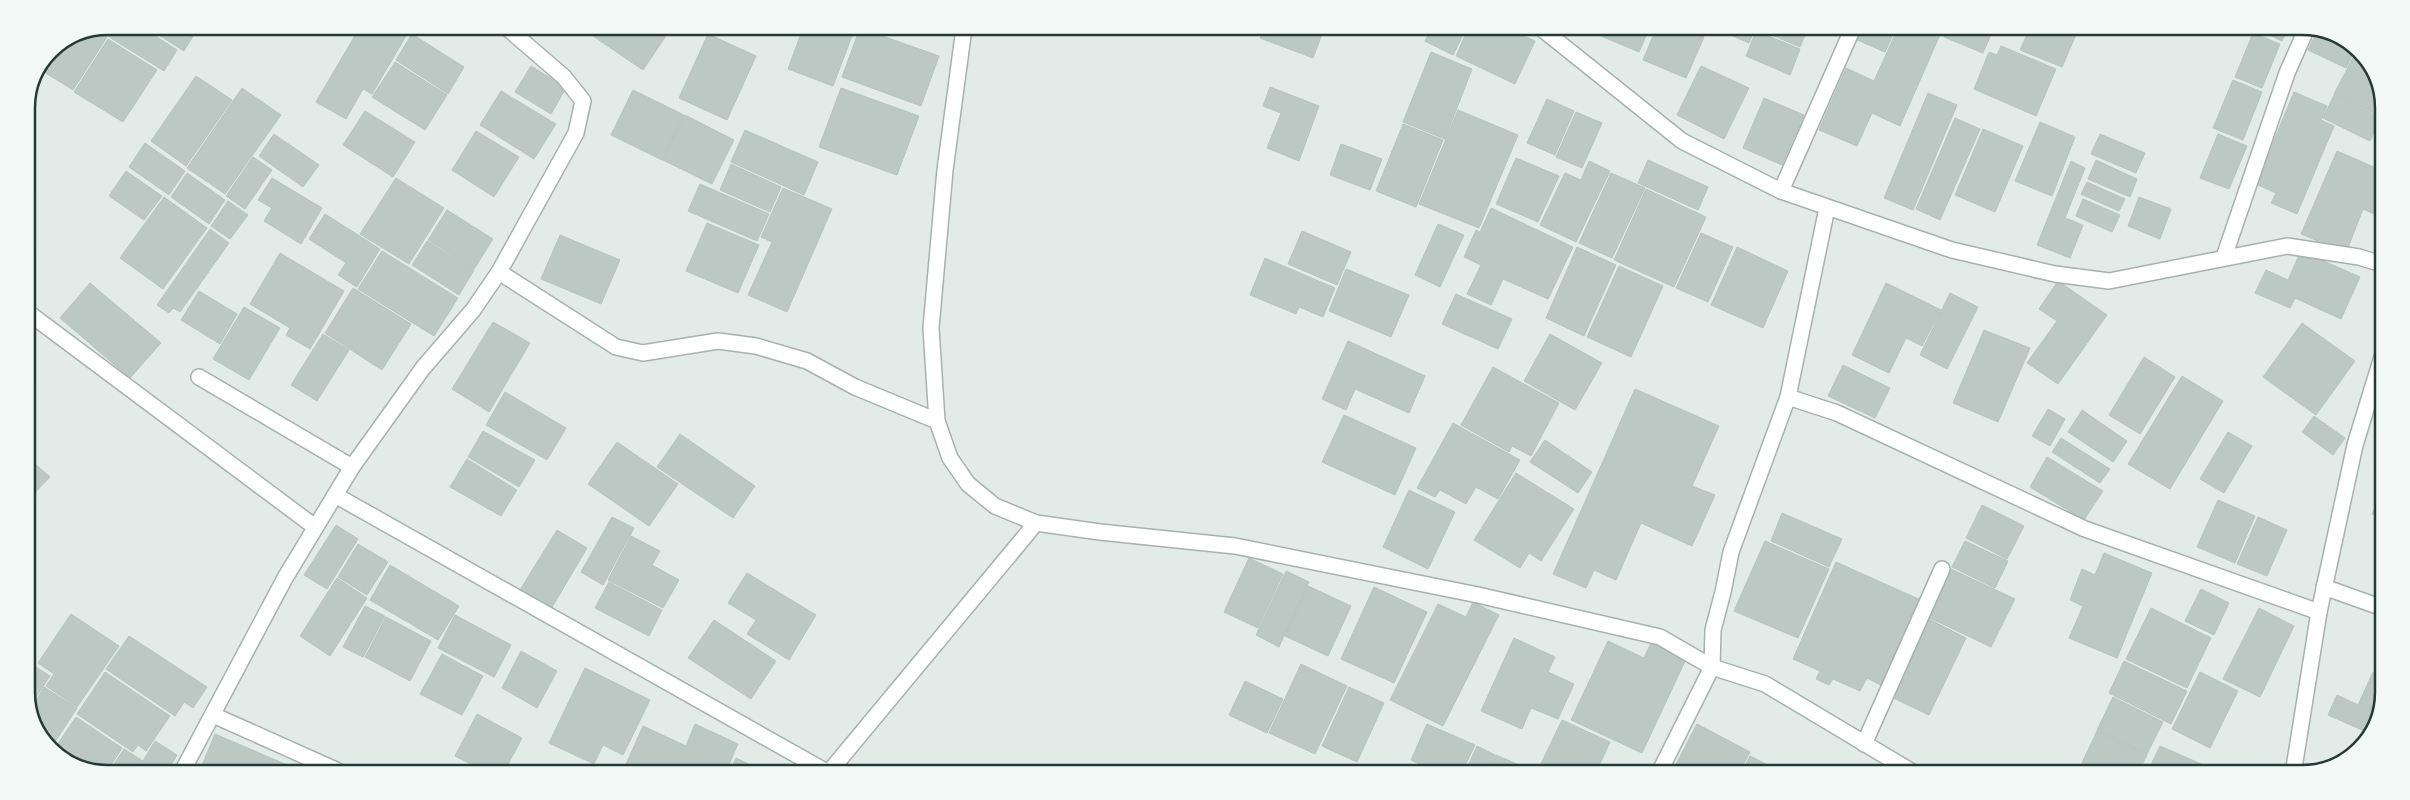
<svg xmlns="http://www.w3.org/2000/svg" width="2410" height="800" viewBox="0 0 2410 800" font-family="Jost,sans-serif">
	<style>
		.building { fill: #bbc8c4; stroke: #b5c4bf }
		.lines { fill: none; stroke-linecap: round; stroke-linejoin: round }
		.minor-casing { stroke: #a5b2af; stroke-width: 18 }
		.minor { stroke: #fff; stroke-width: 15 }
		.rim { fill: none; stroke: #243a36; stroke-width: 2.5 }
	</style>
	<rect width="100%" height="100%" fill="#e2ebe8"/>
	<g class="building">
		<polygon points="108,26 140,26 177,50 164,71 98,30"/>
		<polygon points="145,26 199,26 184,51"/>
		<polygon points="360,27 410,29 372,94 363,89 346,119 316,102"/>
		<polygon points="599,27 672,27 643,70 593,36"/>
		<polygon points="803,28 855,28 833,86 788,69"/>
		<polygon points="860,28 939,56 921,106 842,77"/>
		<polygon points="1264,28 1324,29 1313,58 1260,38"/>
		<polygon points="1431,29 1466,29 1453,55 1425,41"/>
		<polygon points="1468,29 1509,29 1535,41 1515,84 1456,56"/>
		<polygon points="1595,29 1649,29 1639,52 1594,33"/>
		<polygon points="1656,29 1687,29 1704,37 1686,78 1643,60"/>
		<polygon points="1730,29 1755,29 1749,43 1728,34"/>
		<polygon points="1758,29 1807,30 1800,47"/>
		<polygon points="1859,30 1895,30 1885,52 1855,39"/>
		<polygon points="1897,30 1942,30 1900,126 1872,113 1857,146 1819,130 1846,68 1874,81"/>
		<polygon points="1947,30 1993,30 1983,53 1944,37"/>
		<polygon points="2029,30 2078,30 2062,67 2020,50"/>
		<polygon points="2259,30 2287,30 2282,41"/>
		<polygon points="2318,30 2328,31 2355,50 2346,68 2308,50"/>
		<polygon points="97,31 107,37 73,90 41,70 50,50"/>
		<polygon points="1756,31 1800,49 1790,75 1746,56"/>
		<polygon points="2253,33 2280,44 2262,88 2235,77"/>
		<polygon points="412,34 464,67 448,94 396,60"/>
		<polygon points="708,34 756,56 727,120 679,98"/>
		<polygon points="108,39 157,70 123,122 74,92"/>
		<polygon points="2001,46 2056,69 2036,116 1974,89 1989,52 1997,55"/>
		<polygon points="1431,52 1472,69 1445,139 1403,122"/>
		<polygon points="2356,52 2367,58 2384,102 2382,117 2334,94"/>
		<polygon points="395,62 447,95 425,130 372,97"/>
		<polygon points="531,66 566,88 551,114 515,92"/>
		<polygon points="1701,66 1749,88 1724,139 1677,115"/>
		<polygon points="196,76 232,100 186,166 151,141"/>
		<polygon points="2233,80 2262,92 2243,140 2213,128"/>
		<polygon points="1270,87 1319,106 1299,161 1267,148 1281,113 1263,106"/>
		<polygon points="242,88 281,115 225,194 187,168"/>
		<polygon points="841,88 919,116 897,175 819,147"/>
		<polygon points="633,90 684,115 662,160 611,135"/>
		<polygon points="501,91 556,124 534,159 480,125"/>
		<polygon points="2294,92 2327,106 2321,120 2334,126 2297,214 2271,203 2276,193 2256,184"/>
		<polygon points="1928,93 1957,105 1913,210 1884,198"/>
		<polygon points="2334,95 2381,118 2370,141 2323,118"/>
		<polygon points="1764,98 1804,115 1782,165 1743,148"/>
		<polygon points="1547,99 1574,111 1555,155 1527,143"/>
		<polygon points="1458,110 1518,135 1479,228 1419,204"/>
		<polygon points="365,111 415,142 393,177 343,145"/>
		<polygon points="1576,112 1602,123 1582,168 1556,157"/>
		<polygon points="685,115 734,140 712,184 663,160"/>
		<polygon points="1955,118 1980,129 1940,220 1916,209"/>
		<polygon points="2040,122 2075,137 2052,196 2015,181"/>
		<polygon points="1403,124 1443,140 1416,207 1376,191"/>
		<polygon points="1983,129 2023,146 1995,212 1955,195"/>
		<polygon points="745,130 818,162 804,195 731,162"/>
		<polygon points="476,131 519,157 494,197 452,170"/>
		<polygon points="274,134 319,165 303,187 259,156"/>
		<polygon points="2100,134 2145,153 2136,173 2091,154"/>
		<polygon points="2218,134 2247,146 2229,189 2200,178"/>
		<polygon points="145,143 185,171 169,195 129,167"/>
		<polygon points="1341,144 1382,159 1370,190 1330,175"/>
		<polygon points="2337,151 2383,171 2383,218 2363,209 2346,253 2301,234"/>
		<polygon points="253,157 272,170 245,209 226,196"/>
		<polygon points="1516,158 1559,176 1538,222 1496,204"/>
		<polygon points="1648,160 1708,187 1698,210 1638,183"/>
		<polygon points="2096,160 2137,179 2130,197 2088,179"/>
		<polygon points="1589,161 1610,171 1576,242 1540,225 1565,173 1581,180"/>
		<polygon points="2071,161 2085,168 2065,218 2083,225 2070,258 2037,245"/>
		<polygon points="731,164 781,187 770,212 720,190"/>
		<polygon points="126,171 162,196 144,220 109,196"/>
		<polygon points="187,173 225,200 209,224 171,197"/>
		<polygon points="1611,173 1645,188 1612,258 1579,243"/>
		<polygon points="272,178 322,208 301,244 264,221 272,208 258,200"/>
		<polygon points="396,178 444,208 409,264 360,234"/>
		<polygon points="2087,182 2125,199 2119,211 2081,194"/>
		<polygon points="700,184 769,214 757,241 688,211"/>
		<polygon points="783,188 832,209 787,312 748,295 772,242 761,237"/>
		<polygon points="1646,189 1706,217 1674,287 1614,260"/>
		<polygon points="164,197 207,228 163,289 120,258"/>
		<polygon points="2139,197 2171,209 2160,239 2128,226"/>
		<polygon points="2083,199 2120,215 2112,232 2076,216"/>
		<polygon points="228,201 248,215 230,239 211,226"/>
		<polygon points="1491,208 1573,247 1548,299 1503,279 1491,305 1467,294 1481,265 1464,257 1476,230 1480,232"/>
		<polygon points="447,210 493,239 474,269 428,240"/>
		<polygon points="325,214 380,249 357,287 338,275 346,263 309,239"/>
		<polygon points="707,223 759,245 738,293 686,271"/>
		<polygon points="1438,224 1464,235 1440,287 1415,275"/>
		<polygon points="210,229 229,243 180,312 173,308 169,313 157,305"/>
		<polygon points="1302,231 1351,252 1337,285 1288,264"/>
		<polygon points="1701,233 1733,247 1708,302 1676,288"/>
		<polygon points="560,235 620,260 601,304 541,279"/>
		<polygon points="427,241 474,270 459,295 412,265"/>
		<polygon points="1577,247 1616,265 1584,336 1546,318"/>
		<polygon points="1737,247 1788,271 1763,328 1711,305"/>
		<polygon points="382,251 458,298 434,336 358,289"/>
		<polygon points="2301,251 2360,277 2341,319 2295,298 2290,308 2255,293 2266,270 2288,280"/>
		<polygon points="280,253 344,291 310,349 286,335 290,328 250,304"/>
		<polygon points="1265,258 1335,288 1323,317 1299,307 1296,314 1250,295"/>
		<polygon points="1619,266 1663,286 1631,357 1587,337"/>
		<polygon points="1346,269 1409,295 1391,337 1329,311"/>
		<polygon points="2058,281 2107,315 2058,384 2027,363 2057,321 2039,309"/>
		<polygon points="90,283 161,343 130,378 60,318"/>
		<polygon points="1886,283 1941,310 1922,346 1906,338 1889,373 1852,355"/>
		<polygon points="353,288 411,324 382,370 325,333"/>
		<polygon points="199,291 237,314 220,344 181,320"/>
		<polygon points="1950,293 1978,307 1947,369 1920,355"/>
		<polygon points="1456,294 1512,319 1498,349 1442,324"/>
		<polygon points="244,307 280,328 249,380 213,359"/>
		<polygon points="493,322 530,343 489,412 452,389"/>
		<polygon points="2302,323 2355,361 2316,415 2263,377"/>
		<polygon points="1984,330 2030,348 1998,422 1953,403"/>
		<polygon points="323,334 349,350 317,401 291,385"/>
		<polygon points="1550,334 1602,363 1575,410 1524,381"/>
		<polygon points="1348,341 1425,376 1409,413 1355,389 1346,410 1322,399"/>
		<polygon points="2144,357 2175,377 2140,434 2109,415"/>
		<polygon points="1843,365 1890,388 1875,418 1828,396"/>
		<polygon points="1493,367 1559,403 1531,456 1512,446 1509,452 1461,425"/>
		<polygon points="2182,376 2223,401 2170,489 2128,464"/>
		<polygon points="1635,389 1719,426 1692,486 1715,495 1692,546 1641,523 1616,580 1594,570 1586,588 1553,574"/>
		<polygon points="505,392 566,428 547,460 486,425"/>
		<polygon points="2048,409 2065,419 2050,446 2032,436"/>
		<polygon points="2082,410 2127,441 2113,462 2068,432"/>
		<polygon points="1344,415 1416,448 1395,495 1322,462"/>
		<polygon points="2314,416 2345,438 2333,455 2302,432"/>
		<polygon points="1453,423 1520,460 1498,499 1476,487 1466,504 1440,490 1435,497 1417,488"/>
		<polygon points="483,431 535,460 519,487 468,457"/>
		<polygon points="2228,432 2252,446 2224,493 2200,479"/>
		<polygon points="680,434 755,486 733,518 657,467"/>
		<polygon points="2061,438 2110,469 2100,483 2052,452"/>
		<polygon points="1545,440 1592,472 1578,493 1530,462"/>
		<polygon points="617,442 678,484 649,526 588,484"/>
		<polygon points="2381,454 2381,474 2374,471"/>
		<polygon points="26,456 50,477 26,502"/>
		<polygon points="2047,457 2103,491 2084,520 2030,487"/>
		<polygon points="467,459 517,490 501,516 450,487"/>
		<polygon points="1516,473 1574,509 1541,561 1529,553 1520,568 1474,540"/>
		<polygon points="1409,490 1455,512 1428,569 1383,547"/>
		<polygon points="2381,494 2381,518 2372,514"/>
		<polygon points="2218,500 2255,516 2235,563 2197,547"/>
		<polygon points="1982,505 2024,526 2007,559 1966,538"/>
		<polygon points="1782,513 1842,539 1829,567 1771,541"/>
		<polygon points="612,517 634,528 603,585 581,572"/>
		<polygon points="2258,517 2287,530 2267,576 2237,564"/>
		<polygon points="336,525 358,539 327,589 304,575"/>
		<polygon points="557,530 587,548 551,609 520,590"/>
		<polygon points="631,536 660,551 652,565 679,580 663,608 608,580"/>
		<polygon points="1765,541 1829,569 1798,638 1734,611"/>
		<polygon points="1965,541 2008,561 1995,588 1952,567"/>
		<polygon points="358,544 388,562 367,595 338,577"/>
		<polygon points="2104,553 2152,573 2117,658 2069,638 2083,606 2070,600 2082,569 2095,575"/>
		<polygon points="1249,558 1283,574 1258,628 1224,612"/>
		<polygon points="1836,562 1923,601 1885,687 1867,678 1860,691 1833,679 1829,685 1816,679 1820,671 1793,659"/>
		<polygon points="390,565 459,606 438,640 370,600"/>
		<polygon points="1951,569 2015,599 1991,647 1928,617"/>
		<polygon points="1286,571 1309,582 1279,647 1256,635"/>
		<polygon points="747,573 816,615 789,660 747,634 756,620 728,603"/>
		<polygon points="337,578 367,598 330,656 300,636"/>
		<polygon points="609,582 662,610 649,636 595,608"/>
		<polygon points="1308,586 1351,606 1328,656 1285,636"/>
		<polygon points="1374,587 1427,612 1394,683 1341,659"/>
		<polygon points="2201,589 2229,603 2214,635 2185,621"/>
		<polygon points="1473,602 1499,615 1443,726 1390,700 1438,604 1466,617"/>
		<polygon points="365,606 385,616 363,657 343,647"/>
		<polygon points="2151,608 2211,638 2187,688 2126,659"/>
		<polygon points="2259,608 2294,626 2260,697 2223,679"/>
		<polygon points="71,614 119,646 77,707 46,686 54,674 38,663"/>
		<polygon points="455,615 511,645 494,677 438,648"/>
		<polygon points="386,617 431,641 410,681 365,657"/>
		<polygon points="1927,618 1966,638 1929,715 1889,696"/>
		<polygon points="714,620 776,661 751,699 688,658"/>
		<polygon points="129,636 207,687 193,708 184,702 175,716 106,669"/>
		<polygon points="1514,638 1555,657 1548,672 1574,684 1558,719 1531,708 1522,729 1481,711"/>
		<polygon points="1608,641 1644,658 1651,643 1686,659 1642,753 1571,720"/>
		<polygon points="521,651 557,671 537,708 502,688"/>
		<polygon points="26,654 32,657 28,662 50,676 30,706 26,698"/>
		<polygon points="442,654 483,676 462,715 420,694"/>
		<polygon points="2124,661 2187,691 2171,724 2109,693"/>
		<polygon points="1301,664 1347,686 1315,754 1269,733"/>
		<polygon points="585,668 650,700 623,755 603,745 594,764 549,743"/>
		<polygon points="105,672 170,716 146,751 138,745 133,752 77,714"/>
		<polygon points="2200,672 2238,691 2210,748 2172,729"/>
		<polygon points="2373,672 2380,675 2379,718 2369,733 2328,715 2337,695 2358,705"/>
		<polygon points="1245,681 1283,699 1267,733 1229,715"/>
		<polygon points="44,687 77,708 51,748 43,742 31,709"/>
		<polygon points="1349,687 1384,703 1357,762 1322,746"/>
		<polygon points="2113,697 2163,722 2147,754 2097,730"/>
		<polygon points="477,714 522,738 505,770 483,770 455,756"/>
		<polygon points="76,717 122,748 108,770 94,770 57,745"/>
		<polygon points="1562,720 1610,742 1596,772 1537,772"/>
		<polygon points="695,724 738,744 726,771 623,771 643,726 686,746"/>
		<polygon points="1427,724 1475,745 1462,772 1437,772 1411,760"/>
		<polygon points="1697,724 1750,752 1739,773 1672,772"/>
		<polygon points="2097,731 2147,755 2138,773 2099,773 2081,765"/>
		<polygon points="215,734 299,770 200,770"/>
		<polygon points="155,741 177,755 168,770 110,770 124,749 143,761"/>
		<polygon points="1477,746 1495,755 1487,772 1465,772"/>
		<polygon points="2160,746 2224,774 2147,773"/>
		<polygon points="55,747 89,770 82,769 53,749"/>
		<polygon points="1496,755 1517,764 1513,772 1488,772"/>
		<polygon points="1750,756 1782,772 1781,773 1741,773"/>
		<polygon points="736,758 763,771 730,771"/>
		<polygon points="2081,766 2096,773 2077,773"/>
	</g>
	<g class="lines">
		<g class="minor-casing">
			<g id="minor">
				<polyline points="964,28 945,170 931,328 937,421 950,458 968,484 995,506 1036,523 1100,532 1235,546 1478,595 1660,637 1712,667 1765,684 1914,773"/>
				<polyline points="1542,29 1682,141 1781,191 1952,250 2055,274 2109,281 2287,246 2359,257 2382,264"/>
				<polyline points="1781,191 1852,30"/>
				<polyline points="2224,257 2287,73 2306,30"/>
				<polyline points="499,272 576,133 583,101 564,77 506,27"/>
				<polyline points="26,311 315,527"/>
				<polyline points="199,377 352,467"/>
				<polyline points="1788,397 1827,208"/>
				<polyline points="335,495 825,771"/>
				<polyline points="2324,587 2380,607"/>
				<polyline points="213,715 336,770"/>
				<polyline points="1864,744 1942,569"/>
				<polyline points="183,770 285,578 352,467 423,368 473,310 499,272 616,347 643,353 718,341 756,346 807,361 855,387 937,421"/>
				<polyline points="830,771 1036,523"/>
				<polyline points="1659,773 1712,667 1713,630 1723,592 1731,552 1788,397 1837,413 2085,529 2319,612"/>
				<polyline points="2293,774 2319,612 2355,445 2382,357"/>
			</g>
		</g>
		<use href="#minor" class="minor"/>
	</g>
	<path d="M0 0H2410V800H0ZM108 35H2302A73 73 0 0 1 2375 108V692A73 73 0 0 1 2302 765H108A73 73 0 0 1 35 692V108A73 73 0 0 1 108 35Z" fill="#f2f8f6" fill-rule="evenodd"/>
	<path class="rim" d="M108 35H2302A73 73 0 0 1 2375 108V692A73 73 0 0 1 2302 765H108A73 73 0 0 1 35 692V108A73 73 0 0 1 108 35Z"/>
</svg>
